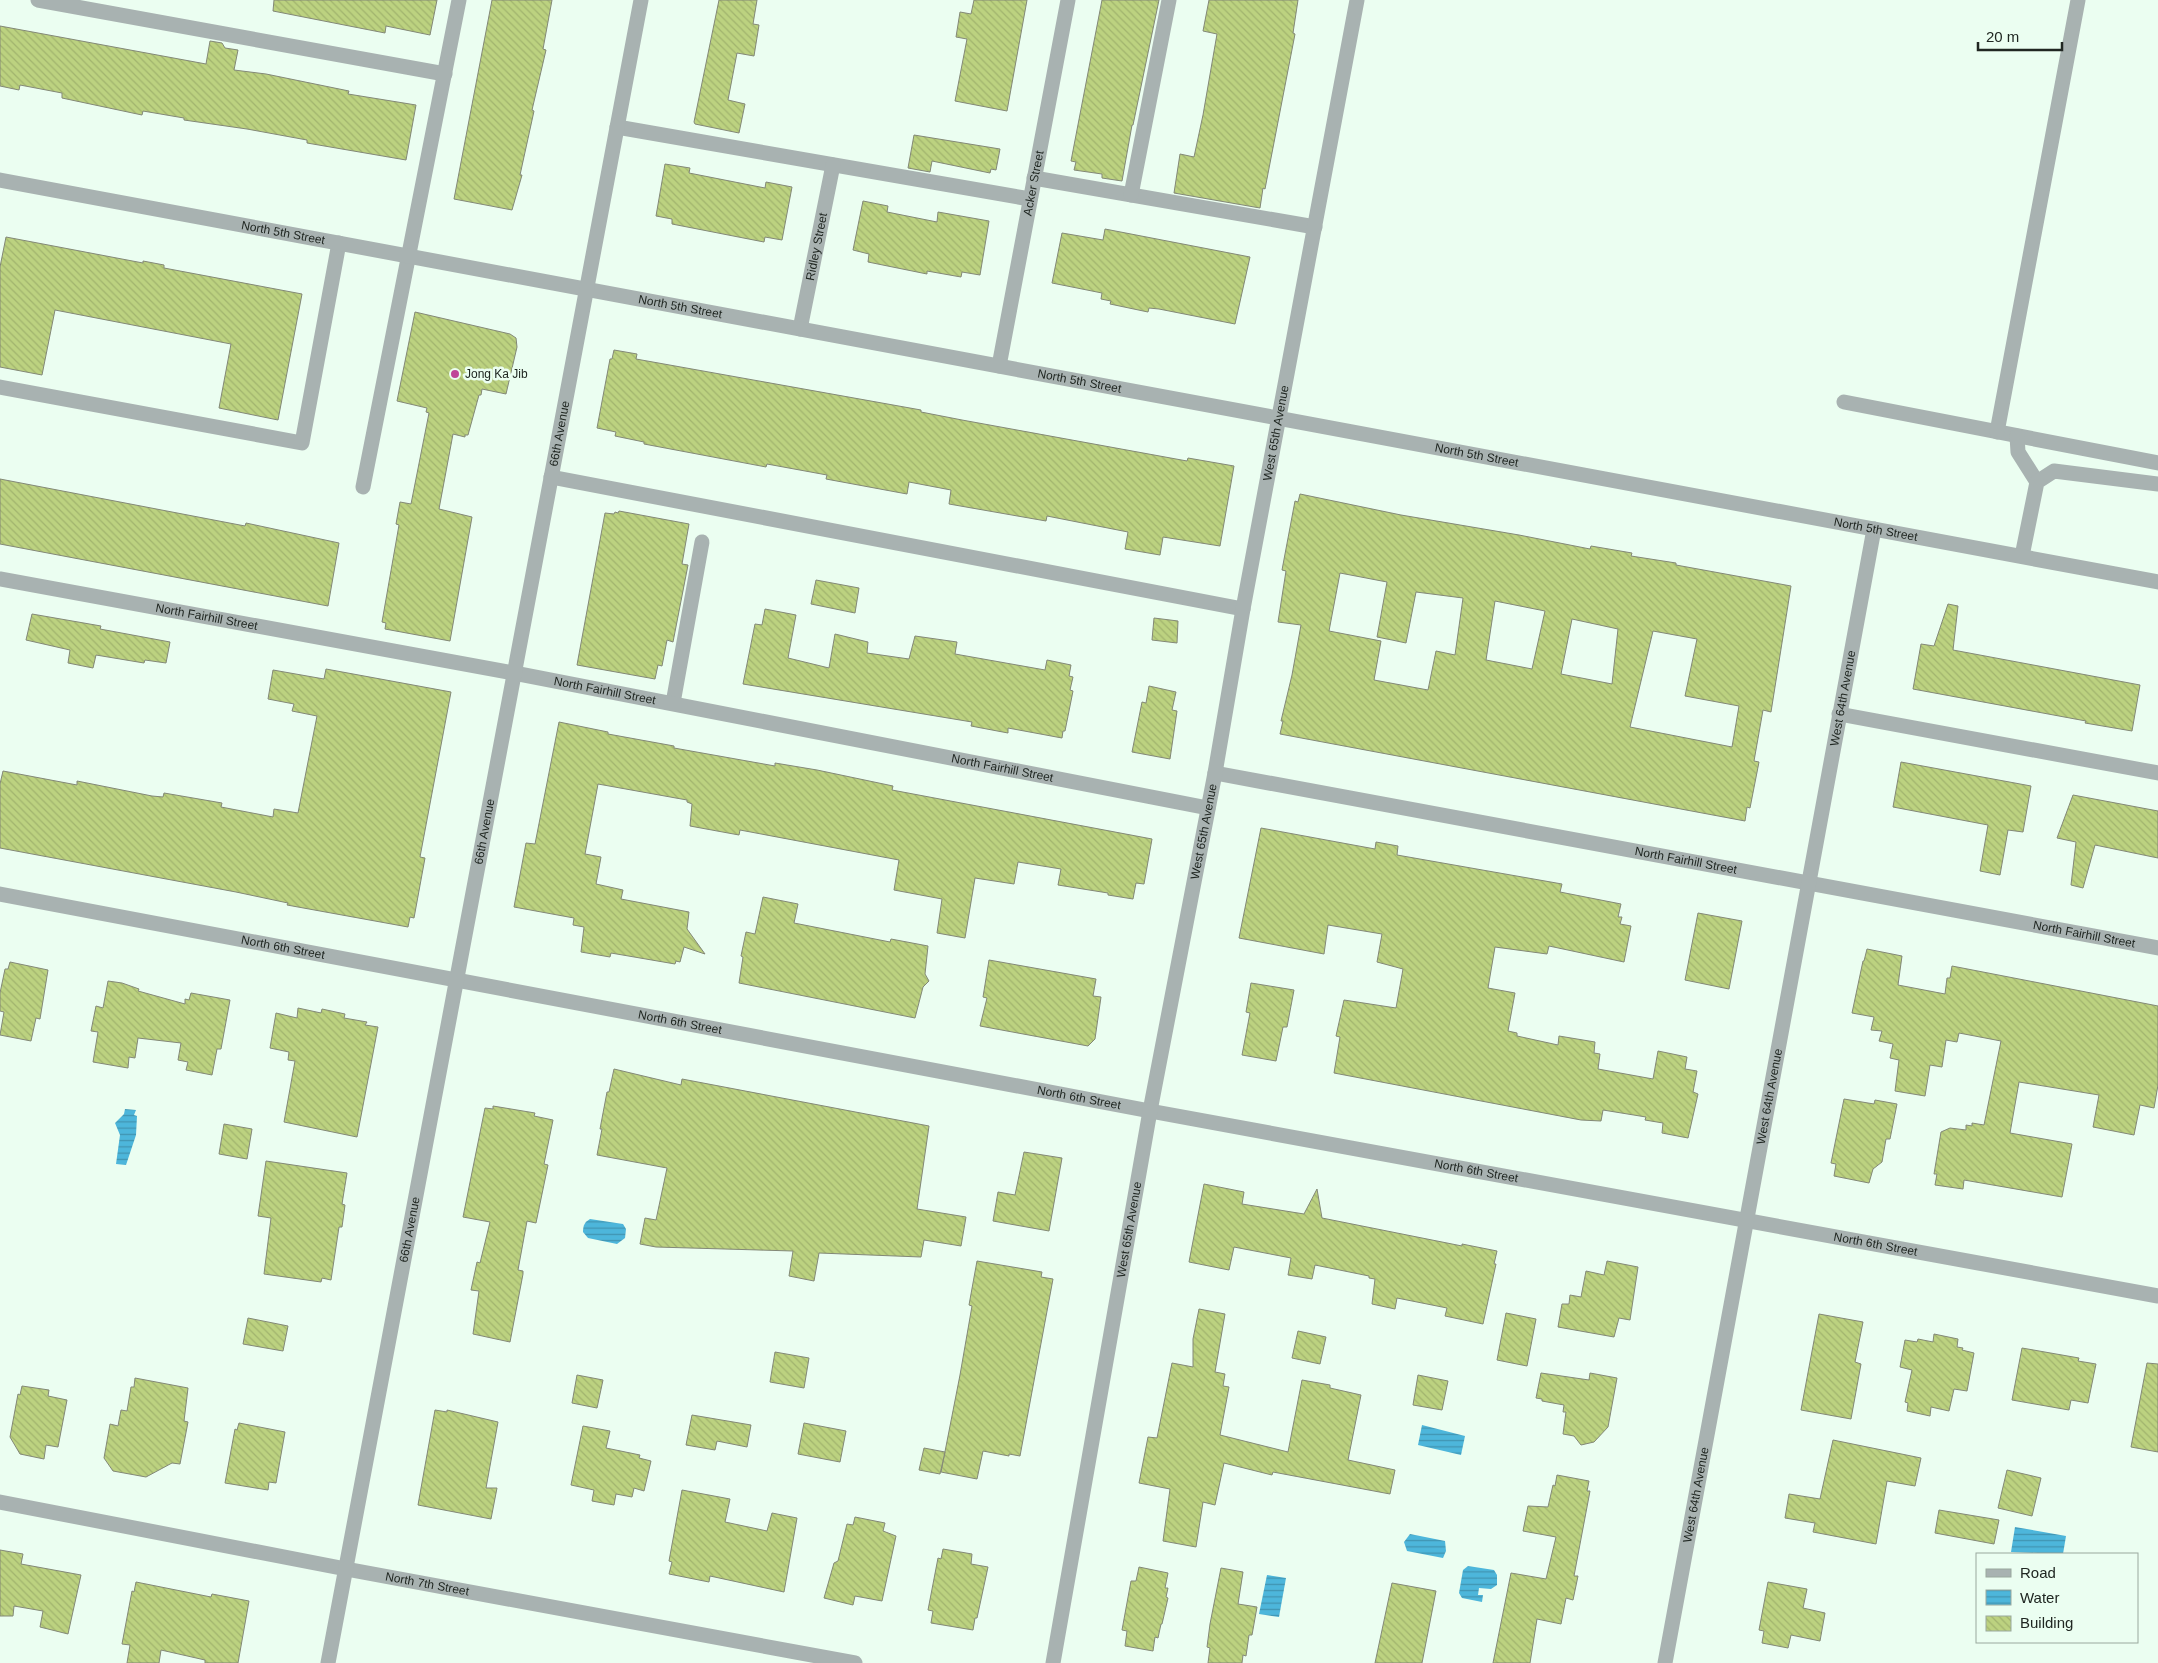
<svg xmlns="http://www.w3.org/2000/svg" width="2158" height="1663" viewBox="0 0 2158 1663" font-family="Helvetica,sans-serif">
	<style>
		.water { fill: url(#water-rules) }
		.building { fill: url(#building-back-hatch); stroke: #838877; fill-rule: evenodd }
		.lines { fill: none; stroke-linecap: round; stroke-linejoin: round }
		.service { stroke: #a8b2b1; stroke-width: 15 }
		.minor { stroke: #a8b2b1; stroke-width: 15 }
		.tertiary { stroke: #a8b2b1; stroke-width: 15 }
		.poi-dot { fill: #bf4598; stroke: #ebfef1; stroke-width: 2 }
		.labels { text-anchor: middle; dominant-baseline: central; stroke-width: 5; stroke-linejoin: round; paint-order: stroke }
		.street-label { font-size: 12px; fill: #202722; stroke: #ebfef1 }
		.poi-label { font-size: 12px; fill: #202722; stroke: #ebfef1; text-anchor: start }
	</style>
	<defs>
		<pattern id="water-rules" width="6" height="5" patternUnits="userSpaceOnUse" patternTransform="scale(1.25)"><rect width="6" height="5" fill="#4db6db"/><path d="M0 2.5h6" fill="none" stroke="#4094b1"/></pattern>
		<pattern id="building-back-hatch" width="6" height="6" patternUnits="userSpaceOnUse" patternTransform="scale(1.25)"><rect width="6" height="6" fill="#bcd280"/><path d="M-1 5l2 2M0 0l6 6M5-1l2 2" fill="none" stroke="#a1b46e"/></pattern>
	</defs>
	<rect width="100%" height="100%" fill="#ebfef1"/>
	<g class="water">
		<polygon points="125,1109 136,1110 134,1115 137,1116 136,1135 126,1165 116,1164 120,1135 115,1123 124,1114"/>
		<path d="M590,1219L623,1224L626,1229L625,1238L617,1244L588,1238L583,1232C583,1225 585,1222 590,1219Z"/>
		<polygon points="1422,1425 1465,1436 1461,1455 1418,1445"/>
		<polygon points="2015,1527 2066,1536 2063,1554 2011,1552"/>
		<polygon points="1410,1534 1445,1541 1446,1551 1443,1558 1407,1551 1404,1542"/>
		<polygon points="1468,1566 1494,1570 1497,1575 1497,1585 1491,1589 1479,1588 1478,1595 1483,1595 1482,1602 1462,1598 1459,1593 1463,1570"/>
		<polygon points="1267,1575 1286,1578 1279,1617 1259,1614"/>
	</g>
	<g class="building">
		<polygon points="274,0 437,0 430,35 386,26 385,33 273,11"/>
		<polygon points="492,0 552,0 543,49 546,50 532,110 534,111 520,175 522,175 512,210 454,199"/>
		<polygon points="719,0 757,0 753,24 759,25 754,56 737,53 728,100 745,104 739,133 695,124 694,122"/>
		<polygon points="974,0 1027,0 1007,111 955,101 967,39 956,37 960,12 971,14"/>
		<polygon points="1102,0 1159,0 1133,125 1132,125 1122,181 1102,178 1102,174 1074,170 1076,162 1071,161"/>
		<polygon points="1209,0 1298,0 1293,33 1295,34 1265,189 1263,188 1260,208 1174,193 1180,154 1194,157 1203,115 1217,34 1203,31"/>
		<polygon points="0,26 206,64 210,41 222,43 225,48 238,50 234,70 266,74 349,91 348,94 416,105 406,160 307,143 307,140 247,129 184,120 184,118 143,111 142,115 62,98 62,93 20,85 19,90 0,86"/>
		<polygon points="914,135 1000,149 996,170 991,169 990,173 932,161 930,172 908,168"/>
		<polygon points="665,164 690,168 689,173 765,188 766,182 792,187 782,240 765,237 764,242 672,224 672,219 656,216"/>
		<polygon points="863,201 888,206 887,212 937,222 938,212 989,221 980,275 962,272 961,277 927,271 927,274 868,262 869,254 853,250"/>
		<polygon points="1105,229 1250,257 1235,324 1159,309 1149,308 1148,312 1110,304 1111,301 1101,299 1102,293 1052,283 1062,233 1103,240"/>
		<polygon points="6,237 143,263 143,261 164,265 164,268 302,294 278,420 219,408 231,344 55,310 42,375 0,367 0,267"/>
		<polygon points="415,312 510,334 516,338 517,347 506,394 482,389 481,395 479,395 468,435 465,435 465,437 453,434 439,509 472,517 450,641 385,629 386,623 382,622 399,525 396,524 400,502 411,504 429,413 426,412 427,408 397,401"/>
		<polygon points="614,350 637,354 636,359 921,410 921,412 962,420 1187,461 1188,458 1234,466 1220,546 1163,537 1160,555 1125,549 1128,532 1047,516 1046,521 949,504 951,490 909,482 907,494 826,479 827,475 767,464 766,467 644,444 644,442 615,436 616,432 597,428 610,359 612,359"/>
		<polygon points="0,479 245,526 246,523 339,543 328,606 0,544"/>
		<path d="M1300,494L1401,515L1519,535L1590,549L1591,546L1632,553L1631,556L1676,563V565L1791,586L1771,712L1763,710L1754,761L1759,762L1750,808L1747,807L1745,821L1280,734L1283,721H1281L1292,675L1301,625L1278,622L1286,571L1282,570L1295,501L1298,502ZM1340,573L1387,582L1377,637L1392,640L1406,643L1416,592L1463,598L1455,655L1436,651L1428,690L1374,680L1381,641L1329,631ZM1495,601L1545,611L1532,669L1486,660ZM1572,619L1618,629L1612,684L1561,674ZM1653,631L1697,639L1685,696L1739,706L1732,747L1630,727Z"/>
		<polygon points="619,511 689,524 682,564 688,565 673,642 667,640 662,666 658,665 655,679 577,665 605,513 614,514 615,512 618,513"/>
		<polygon points="816,580 859,588 855,613 811,604"/>
		<polygon points="1948,604 1958,606 1953,650 2140,685 2132,731 2085,723 2086,721 1913,689 1921,644 1934,646"/>
		<polygon points="765,609 796,615 788,658 829,668 835,634 868,642 867,653 909,659 915,636 957,642 955,654 1045,670 1047,660 1071,665 1069,676 1073,677 1070,690 1073,691 1065,731 1063,731 1062,738 1008,728 1008,733 971,726 972,722 743,684 755,624 762,625"/>
		<polygon points="32,614 101,626 100,629 170,642 166,663 145,660 144,663 96,655 93,668 68,663 70,650 26,640"/>
		<polygon points="1154,618 1178,621 1177,643 1152,640"/>
		<polygon points="326,669 451,692 420,857 425,858 414,918 410,917 408,927 287,905 288,903 236,892 0,848 0,784 3,771 77,785 77,781 152,796 163,797 164,793 222,803 221,807 273,817 274,809 298,813 317,716 292,711 294,704 268,699 273,670 324,679"/>
		<polygon points="1149,686 1176,692 1172,710 1177,711 1170,759 1132,752 1142,702 1146,703"/>
		<polygon points="559,722 608,732 608,734 674,746 674,748 775,766 775,763 817,770 893,786 892,790 1152,839 1144,884 1136,883 1133,899 1108,895 1108,893 1058,885 1061,869 1018,862 1014,884 975,878 965,938 937,933 942,899 894,890 899,860 740,830 739,835 690,826 692,804 687,802 687,800 598,784 585,854 601,857 596,884 623,890 621,899 689,912 687,929 705,954 684,947 680,962 676,961 675,964 611,953 610,957 581,952 584,927 573,925 574,918 514,907 526,843 535,844"/>
		<polygon points="1901,762 2031,786 2023,832 2008,830 2000,875 1980,871 1988,825 1893,807"/>
		<polygon points="2073,795 2158,811 2158,858 2095,845 2083,888 2071,885 2076,842 2057,838"/>
		<polygon points="1261,828 1375,849 1376,842 1398,846 1397,855 1562,884 1560,892 1621,904 1618,917 1622,917 1620,924 1631,926 1624,962 1549,946 1547,954 1495,947 1488,988 1515,993 1508,1031 1517,1033 1517,1036 1558,1045 1559,1036 1595,1042 1594,1053 1600,1054 1598,1069 1653,1079 1658,1051 1687,1057 1685,1069 1697,1071 1693,1092 1698,1094 1688,1138 1662,1133 1663,1123 1645,1120 1646,1117 1603,1110 1601,1121 1581,1120 1334,1073 1340,1037 1336,1036 1344,1000 1396,1008 1403,969 1377,962 1382,934 1328,925 1324,954 1239,938"/>
		<polygon points="763,897 798,904 794,923 890,942 891,939 928,946 925,974 929,981 923,987 915,1018 739,983 743,957 741,956 746,932 755,934"/>
		<polygon points="1698,913 1742,921 1729,989 1685,980"/>
		<polygon points="1867,949 1902,956 1898,985 1945,994 1947,978 1950,978 1952,966 2158,1006 2158,1085 2154,1108 2140,1105 2134,1135 2093,1127 2099,1095 2019,1082 2010,1133 2072,1144 2062,1197 1964,1180 1963,1189 1935,1185 1937,1174 1934,1174 1941,1132 1950,1128 1966,1130 1966,1125 1972,1126 1972,1123 1984,1125 2001,1041 1959,1033 1957,1042 1946,1040 1942,1067 1930,1065 1925,1096 1895,1091 1899,1060 1890,1058 1893,1044 1879,1041 1882,1031 1871,1030 1874,1017 1852,1013 1863,961 1864,961"/>
		<polygon points="989,960 1096,979 1093,996 1101,997 1095,1039 1088,1046 980,1026 987,998 983,997"/>
		<polygon points="10,962 48,970 40,1019 36,1018 31,1041 0,1035 4,1012 0,1011 0,993 5,969 8,969"/>
		<polygon points="108,981 122,983 139,989 138,991 185,1004 185,999 189,1000 191,993 230,1000 221,1049 217,1049 212,1075 186,1070 188,1062 178,1060 181,1043 138,1038 135,1058 129,1057 128,1068 93,1062 98,1032 91,1031 96,1006 103,1008"/>
		<polygon points="1251,983 1294,990 1287,1027 1283,1027 1276,1061 1242,1055 1250,1013 1246,1012"/>
		<polygon points="298,1008 321,1013 322,1009 345,1014 344,1018 367,1022 365,1025 378,1027 357,1137 284,1122 295,1061 288,1060 289,1052 270,1048 276,1013 297,1018"/>
		<polygon points="614,1069 681,1085 682,1079 929,1126 917,1209 966,1217 961,1246 924,1240 921,1257 819,1253 814,1281 789,1276 793,1251 656,1247 640,1244 645,1218 656,1220 667,1168 597,1155 602,1129 600,1129 607,1092 609,1092"/>
		<polygon points="1844,1099 1874,1104 1875,1100 1897,1104 1890,1139 1886,1139 1882,1162 1873,1169 1869,1183 1834,1176 1836,1164 1831,1163"/>
		<polygon points="493,1106 535,1113 534,1116 553,1120 544,1164 548,1165 536,1223 527,1221 518,1270 523,1271 523,1274 510,1342 473,1334 479,1291 471,1290 477,1262 480,1263 490,1222 463,1217 485,1108 493,1109"/>
		<polygon points="224,1124 252,1129 247,1159 219,1154"/>
		<polygon points="1024,1152 1062,1158 1049,1231 993,1221 998,1192 1015,1195"/>
		<polygon points="266,1161 347,1173 342,1204 345,1205 342,1227 339,1227 331,1280 322,1278 321,1282 264,1274 271,1218 258,1216"/>
		<polygon points="1204,1184 1244,1192 1242,1204 1304,1214 1317,1189 1322,1218 1462,1246 1462,1244 1497,1251 1494,1264 1496,1264 1483,1324 1445,1316 1447,1308 1397,1298 1395,1309 1372,1304 1375,1279 1369,1278 1369,1276 1315,1265 1312,1279 1288,1275 1291,1258 1234,1247 1229,1270 1189,1262"/>
		<polygon points="977,1261 1042,1272 1041,1277 1053,1279 1020,1456 1009,1454 1009,1456 983,1451 977,1479 941,1472 960,1375 972,1306 969,1305"/>
		<polygon points="1607,1261 1638,1267 1630,1320 1619,1318 1614,1337 1558,1327 1562,1304 1569,1304 1570,1295 1581,1297 1586,1271 1604,1275"/>
		<polygon points="1199,1309 1225,1314 1215,1372 1225,1374 1223,1386 1229,1387 1220,1435 1288,1452 1302,1380 1330,1385 1330,1388 1361,1395 1348,1460 1395,1470 1390,1494 1273,1472 1272,1475 1224,1463 1215,1505 1203,1502 1196,1547 1163,1541 1170,1489 1139,1483 1148,1437 1157,1438 1172,1363 1193,1367 1193,1339"/>
		<polygon points="1506,1313 1536,1319 1527,1366 1497,1360"/>
		<polygon points="1819,1314 1863,1322 1855,1362 1861,1364 1851,1419 1801,1410"/>
		<polygon points="248,1318 288,1326 283,1351 243,1344"/>
		<polygon points="1298,1331 1326,1337 1320,1364 1292,1358"/>
		<polygon points="1934,1334 1958,1339 1957,1347 1963,1348 1962,1350 1974,1353 1967,1391 1954,1389 1949,1411 1931,1407 1930,1416 1907,1411 1908,1403 1905,1402 1912,1370 1900,1367 1905,1340 1917,1342 1918,1339 1933,1342"/>
		<polygon points="2022,1348 2079,1358 2078,1361 2096,1364 2088,1403 2071,1400 2069,1410 2012,1400"/>
		<polygon points="775,1352 809,1358 804,1388 770,1382"/>
		<polygon points="2147,1363 2158,1364 2158,1452 2131,1447"/>
		<polygon points="1541,1373 1589,1380 1590,1373 1617,1378 1608,1427 1594,1442 1581,1445 1574,1436 1563,1434 1566,1412 1563,1412 1564,1405 1542,1401 1542,1399 1536,1398"/>
		<polygon points="577,1375 603,1380 597,1408 572,1403"/>
		<polygon points="1418,1375 1448,1381 1442,1410 1413,1405"/>
		<polygon points="135,1378 188,1388 184,1421 188,1422 180,1464 172,1463 146,1477 113,1471 104,1458 110,1424 118,1426 121,1410 127,1411 131,1387 134,1387"/>
		<polygon points="22,1386 49,1390 48,1396 67,1400 58,1447 46,1445 44,1459 20,1454 10,1437 18,1394 20,1395"/>
		<polygon points="435,1410 447,1412 447,1410 498,1422 486,1488 497,1488 491,1519 418,1505"/>
		<polygon points="692,1415 751,1425 747,1447 717,1441 715,1450 686,1445"/>
		<polygon points="239,1423 285,1432 276,1483 269,1482 268,1490 225,1483 235,1429 237,1430"/>
		<polygon points="804,1423 846,1431 840,1462 798,1454"/>
		<polygon points="583,1426 610,1431 606,1448 640,1455 639,1458 651,1461 644,1491 634,1488 632,1497 616,1494 614,1505 592,1501 594,1490 571,1485"/>
		<polygon points="1833,1440 1921,1458 1915,1486 1887,1481 1876,1544 1813,1532 1815,1523 1785,1518 1789,1494 1820,1499"/>
		<polygon points="924,1448 945,1452 940,1474 919,1470"/>
		<polygon points="2007,1470 2041,1478 2032,1516 1998,1508"/>
		<polygon points="1557,1475 1589,1481 1587,1491 1590,1491 1574,1576 1578,1576 1573,1600 1566,1598 1561,1624 1537,1619 1530,1663 1493,1663 1511,1573 1546,1579 1556,1537 1523,1531 1528,1506 1548,1507 1553,1485 1555,1486"/>
		<polygon points="682,1490 730,1499 725,1522 767,1531 772,1513 797,1518 784,1592 710,1576 709,1582 669,1574 672,1562 669,1561"/>
		<polygon points="1939,1510 1999,1520 1994,1544 1935,1533"/>
		<polygon points="855,1517 885,1523 883,1531 896,1536 882,1601 855,1596 853,1605 824,1598 834,1563 838,1561 847,1524 853,1525"/>
		<polygon points="943,1549 972,1554 971,1564 988,1567 977,1618 975,1618 973,1630 931,1623 933,1611 928,1610 938,1558 941,1559"/>
		<polygon points="0,1550 23,1554 21,1564 81,1575 68,1634 40,1627 43,1611 14,1606 13,1616 0,1616"/>
		<polygon points="1139,1567 1168,1573 1165,1588 1168,1588 1166,1597 1168,1598 1162,1624 1161,1624 1158,1638 1155,1637 1153,1651 1125,1646 1127,1631 1122,1630 1131,1581 1136,1581"/>
		<polygon points="1221,1568 1243,1572 1238,1604 1257,1607 1252,1635 1249,1635 1246,1656 1243,1655 1242,1663 1208,1663 1210,1648 1207,1647 1210,1624"/>
		<polygon points="136,1582 211,1597 212,1594 249,1601 238,1663 205,1663 205,1660 161,1650 159,1663 127,1663 130,1645 122,1644 132,1591 134,1592"/>
		<polygon points="1768,1582 1807,1589 1803,1608 1825,1613 1820,1641 1791,1635 1788,1648 1762,1643 1764,1631 1759,1630"/>
		<polygon points="1392,1583 1436,1591 1422,1663 1375,1663"/>
	</g>
	<g class="lines">
		<g class="service">
			<polyline points="38,0 445,74"/>
			<polyline points="617,127 1030,199"/>
			<polyline points="1034,178 1315,227"/>
			<polyline points="1131,195 1169,0"/>
			<polyline points="0,387 302,443 339,243"/>
			<polyline points="1844,402 2158,463"/>
			<polyline points="1997,432 2078,0"/>
			<polyline points="2017,436 2018,452 2037,482"/>
			<polyline points="551,477 1243,609"/>
			<polyline points="363,487 459,0"/>
			<polyline points="2022,556 2037,482 2054,471 2158,484"/>
			<polyline points="673,703 702,542"/>
			<polyline points="1839,714 2158,773"/>
		</g>
		<g class="minor">
			<path id="s1" d="M800,329L833,165"/>
			<path id="s2" d="M999,366L1068,0"/>
			<path id="s3" d="M0,579L514,673L1208,808"/>
			<path id="s4" d="M1215,773L2158,948"/>
			<path id="s5" d="M0,894L1150,1111L2158,1296"/>
			<path id="s6" d="M0,1502L346,1569L855,1663"/>
			<path id="s7" d="M1053,1663L1150,1111L1215,773L1243,609L1357,0"/>
			<path id="s8" d="M1665,1663L1874,529"/>
		</g>
		<g class="tertiary">
			<path id="s9" d="M0,180L2158,582"/>
			<path id="s10" d="M328,1663L641,0"/>
		</g>
	</g>
	<circle class="poi-dot" cx="455" cy="374" r="5"/>
	<g class="labels">
		<g class="street-label">
			<text stroke="none"><textPath href="#s2" startOffset="186">Acker Street</textPath></text>
			<text stroke="none"><textPath href="#s9" startOffset="288">North 5th Street</textPath></text>
			<text stroke="none"><textPath href="#s1" startOffset="84">Ridley Street</textPath></text>
			<text stroke="none"><textPath href="#s9" startOffset="692">North 5th Street</textPath></text>
			<text stroke="none"><textPath href="#s9" startOffset="1098">North 5th Street</textPath></text>
			<text stroke="none"><textPath href="#s10" startOffset="1251">66th Avenue</textPath></text>
			<text stroke="none"><textPath href="#s7" startOffset="1250">West 65th Avenue</textPath></text>
			<text stroke="none"><textPath href="#s9" startOffset="1502">North 5th Street</textPath></text>
			<text stroke="none"><textPath href="#s9" startOffset="1908">North 5th Street</textPath></text>
			<text stroke="none"><textPath href="#s3" startOffset="210">North Fairhill Street</textPath></text>
			<text stroke="none"><textPath href="#s3" startOffset="615">North Fairhill Street</textPath></text>
			<text stroke="none"><textPath href="#s8" startOffset="981">West 64th Avenue</textPath></text>
			<text stroke="none"><textPath href="#s3" startOffset="1020">North Fairhill Street</textPath></text>
			<text stroke="none"><textPath href="#s10" startOffset="846">66th Avenue</textPath></text>
			<text stroke="none"><textPath href="#s7" startOffset="845">West 65th Avenue</textPath></text>
			<text stroke="none"><textPath href="#s4" startOffset="479">North Fairhill Street</textPath></text>
			<text stroke="none"><textPath href="#s4" startOffset="884">North Fairhill Street</textPath></text>
			<text stroke="none"><textPath href="#s5" startOffset="288">North 6th Street</textPath></text>
			<text stroke="none"><textPath href="#s5" startOffset="692">North 6th Street</textPath></text>
			<text stroke="none"><textPath href="#s8" startOffset="576">West 64th Avenue</textPath></text>
			<text stroke="none"><textPath href="#s5" startOffset="1098">North 6th Street</textPath></text>
			<text stroke="none"><textPath href="#s5" startOffset="1502">North 6th Street</textPath></text>
			<text stroke="none"><textPath href="#s7" startOffset="440">West 65th Avenue</textPath></text>
			<text stroke="none"><textPath href="#s10" startOffset="441">66th Avenue</textPath></text>
			<text stroke="none"><textPath href="#s5" startOffset="1908">North 6th Street</textPath></text>
			<text stroke="none"><textPath href="#s8" startOffset="171">West 64th Avenue</textPath></text>
			<text stroke="none"><textPath href="#s6" startOffset="435">North 7th Street</textPath></text>
		</g>
		<g class="poi-label">
			<text x="465" y="374">Jong Ka Jib</text>
		</g>
	</g>
	<rect x="1976" y="1553" width="162" height="90" fill="#ebfef1" stroke="#9aa89e"/>
	<rect x="1986" y="1569" width="25" height="8" fill="#a8b2b1" stroke="#9aa89e"/>
	<text x="2020" y="1578" font-size="15" fill="#202722">Road</text>
	<rect x="1986" y="1590" width="25" height="15" fill="url(#water-rules)" stroke="#9aa89e"/>
	<text x="2020" y="1603" font-size="15" fill="#202722">Water</text>
	<rect x="1986" y="1616" width="25" height="15" fill="url(#building-back-hatch)" stroke="#9aa89e"/>
	<text x="2020" y="1628" font-size="15" fill="#202722">Building</text>
	<path d="M1978 42v8h84v-8" fill="none" stroke="#202722" stroke-width="2.5"/>
	<text x="1986" y="42" font-size="15" fill="#202722" stroke="#ebfef1" stroke-width="4" paint-order="stroke">20 m</text>
</svg>
